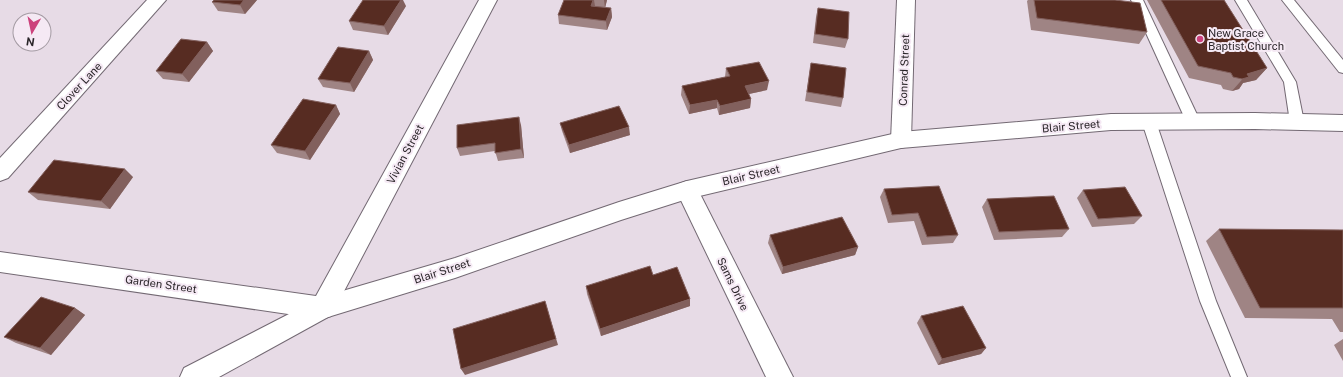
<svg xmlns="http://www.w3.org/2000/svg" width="1343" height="377" viewBox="0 0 1343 377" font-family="'Public Sans',sans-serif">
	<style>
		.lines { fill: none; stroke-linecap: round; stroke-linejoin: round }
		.service-casing { stroke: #736973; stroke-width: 2 }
		.minor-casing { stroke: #736973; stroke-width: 2 }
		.tertiary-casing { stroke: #736973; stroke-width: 2 }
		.service { fill: #fff; fill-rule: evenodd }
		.minor { fill: #fff; fill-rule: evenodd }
		.tertiary { fill: #fff; fill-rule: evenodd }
		.wall { fill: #9f8484 }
		.shaded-wall { fill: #82605d }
		.building { fill: #572c22; stroke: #82605d }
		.poi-dot { fill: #cc427c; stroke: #f5e9f4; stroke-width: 1.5 }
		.labels { text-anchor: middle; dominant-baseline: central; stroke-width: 4; stroke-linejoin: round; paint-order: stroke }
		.poi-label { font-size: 11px; fill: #2a2529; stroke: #f5e9f4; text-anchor: start }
		.street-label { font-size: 11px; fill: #2a2529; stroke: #f5e9f4 }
	</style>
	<rect width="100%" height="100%" fill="#e7dbe6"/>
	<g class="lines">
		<g class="service-casing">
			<g id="service">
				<polygon points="1131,0 1143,0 1200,121 1198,124 1193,126 1188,124 1186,121"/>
				<polygon points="1235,0 1247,0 1296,82 1304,122 1302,125 1297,127 1292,125 1290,122 1284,82"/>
				<polygon points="1282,0 1294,0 1343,60 1343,73 1339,72"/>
				<polygon points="1149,117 1154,119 1156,122 1216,301 1247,377 1231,377 1200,301 1142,122 1144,119"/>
			</g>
		</g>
		<g class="minor-casing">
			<g id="minor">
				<polygon points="147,0 166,0 8,178 0,181 0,158"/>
				<polygon points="479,0 497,0 331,316 322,319 0,272 0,252 316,296"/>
				<polygon points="897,0 915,0 911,140 908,146 901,148 894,146 891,140"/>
				<polygon points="687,181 695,184 793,377 766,377 676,190 679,184"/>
			</g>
		</g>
		<g class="tertiary-casing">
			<polygon id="tertiary" points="1255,113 1343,115 1343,131 1255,129 1111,130 901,148 687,199 621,220 455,278 328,317 219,377 180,377 184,368 322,297 455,258 619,202 687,181 901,132 1111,114"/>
		</g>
		<use href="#service" class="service"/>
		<use href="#minor" class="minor"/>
		<use href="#tertiary" class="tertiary"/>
	</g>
	<g class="wall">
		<polygon points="214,0 257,0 245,14 218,11 212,2"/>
		<polygon points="564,0 607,0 605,8 611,8 612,17 607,30 559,24 558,15"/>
		<polygon points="1028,0 1115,0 1147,32 1139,44 1031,30 1027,1"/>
		<polygon points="1147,0 1224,0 1267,68 1256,80 1243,83 1239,89 1232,91 1223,89 1221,85 1189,78"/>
		<polygon points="406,6 388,35 353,30 349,21"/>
		<polygon points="818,8 848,39 845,48 813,43 816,17"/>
		<polygon points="207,42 213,51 189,82 163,79 156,71"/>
		<polygon points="369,51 373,60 354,92 323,87 318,79"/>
		<polygon points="811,63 843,98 841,107 805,101"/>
		<polygon points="726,68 767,90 749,94 751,99 750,108 719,115 717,108 689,114 681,95 682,86 725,77"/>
		<polygon points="336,105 340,114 310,160 277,153 271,145"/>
		<polygon points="560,123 630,135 570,153 562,131"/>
		<polygon points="521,125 524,158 498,161 495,151 460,156 457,148"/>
		<polygon points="133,177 110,209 38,200 28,192"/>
		<polygon points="884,189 958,235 953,243 922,245 914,221 888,223 880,197"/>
		<polygon points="1083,190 1142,216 1134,224 1092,227 1077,198"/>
		<polygon points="987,199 1069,229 1062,237 994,240 982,207"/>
		<polygon points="1219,229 1343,230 1343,332 1340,332 1332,319 1245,318 1206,241"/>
		<polygon points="770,235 858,247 855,255 782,274 768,243"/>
		<polygon points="586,286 690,306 601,336 587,294"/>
		<polygon points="75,308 85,315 51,355 16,343 4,337"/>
		<polygon points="921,316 986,348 981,354 938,365 917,323"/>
		<polygon points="1343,339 1343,361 1334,345"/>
	</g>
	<g class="shaded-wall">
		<polygon points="244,0 257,0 245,14 240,5"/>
		<polygon points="401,0 403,0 406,6 388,35 384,26"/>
		<polygon points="593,0 594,0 595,6 591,6"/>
		<polygon points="604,0 607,0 605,8"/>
		<polygon points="611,8 612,17 607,30 606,21"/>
		<polygon points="207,42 213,51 189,82 182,74"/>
		<polygon points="369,51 373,60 354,92 350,83"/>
		<polygon points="1267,68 1256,80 1243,83 1239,89 1232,91 1247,74"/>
		<polygon points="769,81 767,90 744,95 745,86"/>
		<polygon points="751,99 750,108 719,115 720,106"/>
		<polygon points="717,100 717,108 689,114 690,105"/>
		<polygon points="336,105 340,114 310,160 305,151"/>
		<polygon points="519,117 521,125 524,158 521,149"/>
		<polygon points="629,127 630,135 570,153 569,145"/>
		<polygon points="125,169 133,177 110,209 101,201"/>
		<polygon points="858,247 855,255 782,274 783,267"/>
		<polygon points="690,299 690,306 601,336 600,329"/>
		<polygon points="545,301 558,345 465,375 461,369"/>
		<polygon points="75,308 85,315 51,355 40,348"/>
		<polygon points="986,348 981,354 938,365 942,359"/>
	</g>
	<g class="building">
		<polygon points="214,0 244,0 240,5 212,2"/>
		<polygon points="363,0 401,0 384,26 349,21"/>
		<polygon points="564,0 593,0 591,6 611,8 606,21 558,15"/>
		<polygon points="1034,0 1115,0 1140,3 1147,32 1037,18"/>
		<polygon points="1161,0 1224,0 1267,68 1247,74 1249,77 1242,79 1233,77 1231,73 1198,66"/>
		<polygon points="818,8 849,12 848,39 815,34"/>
		<polygon points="181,39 207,42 182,74 156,71"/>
		<polygon points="338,47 369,51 350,83 318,79"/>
		<polygon points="759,62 769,81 745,86 751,99 720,106 717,100 690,105 682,86 730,76 726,68"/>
		<polygon points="811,63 846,68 843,98 807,92"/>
		<polygon points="303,99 336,105 305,151 271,145"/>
		<polygon points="619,106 629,127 569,145 560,123"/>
		<polygon points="519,117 521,149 495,153 495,143 457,148 457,125"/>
		<polygon points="54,160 125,169 101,201 28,192"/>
		<polygon points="939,186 958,235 927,237 918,213 892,215 884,189"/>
		<polygon points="1125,187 1142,216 1098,219 1083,190"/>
		<polygon points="1054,196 1069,229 999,232 987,199"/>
		<polygon points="842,217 858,247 783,267 770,235"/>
		<polygon points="1219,229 1343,230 1343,308 1260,308"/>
		<polygon points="650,266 653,275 677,267 690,299 600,329 586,286"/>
		<polygon points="41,297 75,308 40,348 4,337"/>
		<polygon points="545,301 556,339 461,369 453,329"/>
		<polygon points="963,306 986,348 942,359 921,316"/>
	</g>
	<circle class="poi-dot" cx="1200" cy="39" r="4"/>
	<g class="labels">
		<g class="poi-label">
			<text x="1208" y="33">New Grace<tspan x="1208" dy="13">Baptist Church</tspan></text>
		</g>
		<g class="street-label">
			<text transform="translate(904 70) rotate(-88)">Conrad Street</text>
			<text transform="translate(79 86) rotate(-47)">Clover Lane</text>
			<text transform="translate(1071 126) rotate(-5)">Blair Street</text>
			<text transform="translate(405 154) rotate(-62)">Vivian Street</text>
			<text transform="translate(751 175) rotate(-13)">Blair Street</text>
			<text transform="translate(442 271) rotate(-18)">Blair Street</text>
			<text transform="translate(161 284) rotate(8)">Garden Street</text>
			<text transform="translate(733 284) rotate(64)">Sams Drive</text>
		</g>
	</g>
	<g transform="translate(32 32) rotate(189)"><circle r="19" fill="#f5e9f4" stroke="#a49ba3"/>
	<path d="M0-3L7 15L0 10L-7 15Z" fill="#cc427c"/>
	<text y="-6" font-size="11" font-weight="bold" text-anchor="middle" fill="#2a2529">N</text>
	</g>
</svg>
